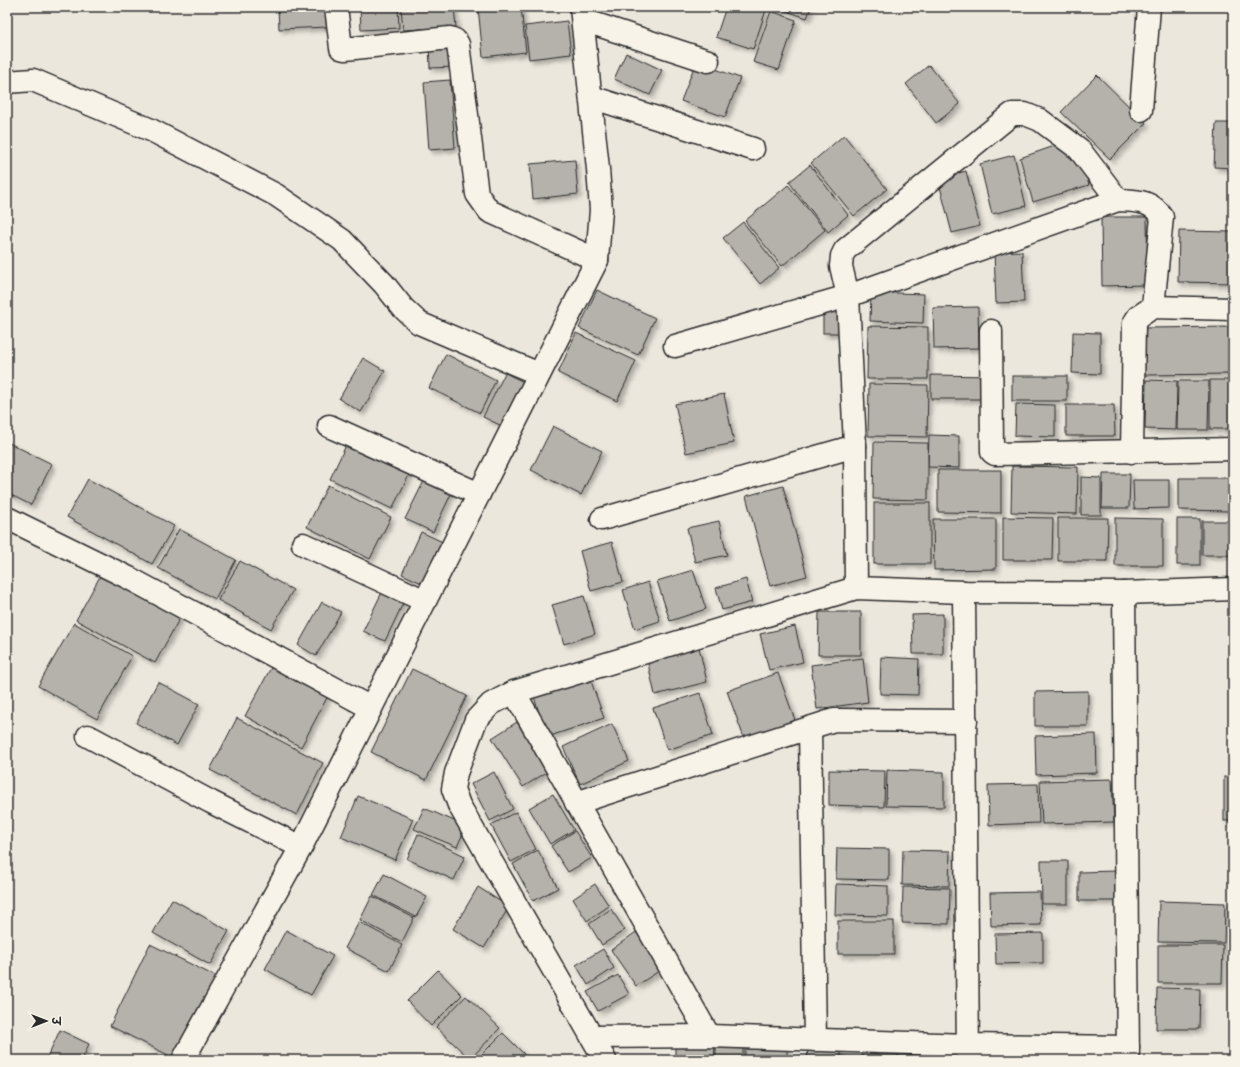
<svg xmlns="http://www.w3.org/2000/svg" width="1240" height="1067" viewBox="0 0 1240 1067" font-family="'Comic Neue','Playpen Sans Deva',sans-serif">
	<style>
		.building { fill: #b5b2ab; stroke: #2b2b2b; filter: url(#shadow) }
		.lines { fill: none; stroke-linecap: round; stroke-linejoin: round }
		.minor-casing { stroke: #2b2b2b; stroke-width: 25 }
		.minor { stroke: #f7f3e8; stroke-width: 22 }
	</style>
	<defs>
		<filter id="shadow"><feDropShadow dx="3.5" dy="3.5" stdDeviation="2" flood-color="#0004"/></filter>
	</defs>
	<rect width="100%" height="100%" fill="#ebe7dd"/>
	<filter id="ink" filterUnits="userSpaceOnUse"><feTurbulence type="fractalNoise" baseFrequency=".025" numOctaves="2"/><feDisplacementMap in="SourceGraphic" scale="8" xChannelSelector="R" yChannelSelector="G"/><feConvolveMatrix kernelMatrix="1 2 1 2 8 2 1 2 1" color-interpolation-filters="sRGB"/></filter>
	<g filter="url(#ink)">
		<g class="building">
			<polygon points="278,7 327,7 328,27 279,29"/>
			<polygon points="360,7 398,7 399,28 361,30"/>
			<polygon points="401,7 454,7 456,27 403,30"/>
			<polygon points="478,7 521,7 526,52 483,57"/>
			<polygon points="726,7 757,7 766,10 753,49 716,37"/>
			<polygon points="768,7 782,7 781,11"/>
			<polygon points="784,7 811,7 807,18 783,10"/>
			<polygon points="771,11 796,20 779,70 753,62"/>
			<polygon points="567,21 571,54 529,59 525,26"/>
			<polygon points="452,41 454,67 430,68 429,43"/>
			<polygon points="626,53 662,70 650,95 614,79"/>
			<polygon points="696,62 740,78 725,117 681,101"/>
			<polygon points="929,65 960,104 936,123 906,84"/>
			<polygon points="1097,75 1146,123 1110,159 1061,112"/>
			<polygon points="450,80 455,148 429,150 424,82"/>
			<polygon points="1216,123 1233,123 1233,168 1214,167"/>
			<polygon points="844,135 887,189 854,216 811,163"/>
			<polygon points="1066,142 1085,172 1089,185 1033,202 1020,158"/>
			<polygon points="1014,155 1026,206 992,214 980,164"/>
			<polygon points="575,160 578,194 533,199 530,164"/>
			<polygon points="810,165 848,215 828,232 789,182"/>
			<polygon points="966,171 980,226 952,233 938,179"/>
			<polygon points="788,185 825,230 782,266 745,221"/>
			<polygon points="1101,217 1147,217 1148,285 1102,286"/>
			<polygon points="743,222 779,268 760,284 723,238"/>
			<polygon points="1179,231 1232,232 1232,283 1178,282"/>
			<polygon points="1022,251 1024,302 996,303 994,252"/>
			<polygon points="597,290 655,318 638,355 579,328"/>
			<polygon points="871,292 924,294 923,323 870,321"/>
			<polygon points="978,307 979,348 934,349 933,308"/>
			<rect x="823" y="309" width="21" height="24"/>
			<polygon points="868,326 928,327 928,379 867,379"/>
			<polygon points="1233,327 1233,374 1144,375 1143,328"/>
			<polygon points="1073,332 1100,333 1100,374 1072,373"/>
			<polygon points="576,333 636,361 617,401 558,373"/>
			<polygon points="446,354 496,380 480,413 429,388"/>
			<polygon points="363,358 385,371 361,412 339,399"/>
			<polygon points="505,373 528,384 506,428 483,417"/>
			<polygon points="931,375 990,376 989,399 931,399"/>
			<rect x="1012" y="376" width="55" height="25"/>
			<polygon points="1146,380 1177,381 1176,430 1145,429"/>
			<rect x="1210" y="380" width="23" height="49"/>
			<polygon points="1178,381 1209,381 1208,430 1177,430"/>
			<polygon points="869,384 928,385 927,437 868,436"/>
			<polygon points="724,394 734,443 686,453 675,404"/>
			<polygon points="1016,404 1055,405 1055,437 1015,436"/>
			<polygon points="1066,405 1114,405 1115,436 1066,436"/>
			<polygon points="553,426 602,451 581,495 531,470"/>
			<polygon points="929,435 959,436 959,468 928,467"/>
			<polygon points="348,441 411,471 392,509 330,479"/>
			<polygon points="7,442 52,464 31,505 7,493"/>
			<polygon points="874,442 928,443 928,500 873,499"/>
			<polygon points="1012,466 1078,467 1077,514 1011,512"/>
			<polygon points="938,470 1001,470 1001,513 938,512"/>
			<polygon points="1103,474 1130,474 1129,508 1102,508"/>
			<polygon points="426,477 453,490 433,532 405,519"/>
			<polygon points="1081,477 1101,478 1101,515 1081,515"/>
			<polygon points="1179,478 1230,478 1230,511 1179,510"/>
			<polygon points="88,479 174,526 152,564 67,517"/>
			<polygon points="1133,480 1169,480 1169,508 1134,509"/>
			<polygon points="328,485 391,517 370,559 307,527"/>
			<polygon points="783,486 807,576 770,586 746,496"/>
			<rect x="874" y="503" width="56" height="61"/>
			<polygon points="1003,517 1053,518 1052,560 1003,560"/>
			<polygon points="1058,518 1108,518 1107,561 1058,561"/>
			<polygon points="1115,518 1163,519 1163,566 1115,566"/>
			<polygon points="933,519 996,519 996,569 934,570"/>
			<rect x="1177" y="519" width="23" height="46"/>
			<polygon points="719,521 727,555 695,562 687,528"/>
			<rect x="1202" y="521" width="31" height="34"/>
			<polygon points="179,529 236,560 215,599 158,568"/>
			<polygon points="421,532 445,543 426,585 402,574"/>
			<polygon points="612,542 623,582 591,591 580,551"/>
			<polygon points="240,561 293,590 271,629 218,600"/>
			<polygon points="104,569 183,612 155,663 76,620"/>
			<polygon points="693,570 706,609 670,621 657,581"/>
			<polygon points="746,579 752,602 722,610 716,588"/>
			<polygon points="648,582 660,621 635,629 623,590"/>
			<polygon points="385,586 406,597 385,641 363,631"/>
			<polygon points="584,596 595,634 564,644 552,605"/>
			<polygon points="322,602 341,612 316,656 298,645"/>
			<polygon points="819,612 861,612 861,655 818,655"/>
			<polygon points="943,614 943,654 913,654 912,615"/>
			<polygon points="74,623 132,656 97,719 38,686"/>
			<polygon points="795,626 803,662 769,670 760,634"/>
			<polygon points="699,647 707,682 655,695 647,659"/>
			<polygon points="881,657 919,659 918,695 880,694"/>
			<polygon points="863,658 868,702 817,709 811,665"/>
			<polygon points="274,662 330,692 301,747 245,716"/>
			<polygon points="412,669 467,696 426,780 371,752"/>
			<polygon points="778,673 795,720 744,738 727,691"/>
			<polygon points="590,678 604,718 547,737 534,697"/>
			<polygon points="158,682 199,704 177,745 136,723"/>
			<polygon points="1088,691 1088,726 1035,726 1035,692"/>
			<polygon points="700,693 713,735 667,750 653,708"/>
			<polygon points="237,718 323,763 297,815 210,770"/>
			<polygon points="517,722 547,772 523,787 492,738"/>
			<polygon points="612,724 629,761 580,784 563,747"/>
			<polygon points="1096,734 1097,773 1036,775 1035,736"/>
			<polygon points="829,770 885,771 884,807 829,805"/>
			<polygon points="887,770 944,772 944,807 886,806"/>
			<polygon points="494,772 513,809 490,821 471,784"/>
			<rect x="1224" y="777" width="9" height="44"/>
			<polygon points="1112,779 1114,822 1042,824 1040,781"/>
			<polygon points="1038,784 1039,823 989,825 988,785"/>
			<polygon points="553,794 574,830 550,844 529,808"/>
			<polygon points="358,796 413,819 395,860 341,837"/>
			<polygon points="424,808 466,826 457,847 414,829"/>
			<polygon points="516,812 536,849 511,862 491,825"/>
			<polygon points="575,831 592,858 568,872 551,846"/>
			<polygon points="418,834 465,856 454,880 407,859"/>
			<polygon points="837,848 889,849 889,880 836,879"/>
			<polygon points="538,850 558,888 533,901 513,864"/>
			<polygon points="903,850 950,851 949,886 902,885"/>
			<polygon points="1041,861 1068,861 1068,904 1042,904"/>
			<polygon points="1116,871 1117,901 1079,901 1079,872"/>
			<polygon points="384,874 427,897 416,917 373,895"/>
			<polygon points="595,884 609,906 587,921 573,899"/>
			<polygon points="836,884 888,886 888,916 835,915"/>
			<polygon points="478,887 509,907 484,948 453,929"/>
			<polygon points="903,887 950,888 949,924 902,923"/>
			<polygon points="1040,892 1041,925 991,926 990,893"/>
			<polygon points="372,896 414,918 402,942 360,920"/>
			<polygon points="172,899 229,931 210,965 153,933"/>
			<polygon points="1159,901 1225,903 1224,943 1158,942"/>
			<polygon points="611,909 625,930 602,945 589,924"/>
			<rect x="838" y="921" width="56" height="33"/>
			<polygon points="359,922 402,945 389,971 345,948"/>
			<polygon points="286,930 333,956 311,995 265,969"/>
			<polygon points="636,932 662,969 636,986 611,950"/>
			<polygon points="1043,933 1043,963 996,964 995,934"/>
			<polygon points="150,944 219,978 178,1060 110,1026"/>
			<polygon points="1158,945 1223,945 1222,983 1158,983"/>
			<polygon points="603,949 614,968 588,985 576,965"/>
			<polygon points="438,970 462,995 431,1026 407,1001"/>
			<polygon points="618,975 629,994 598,1011 587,992"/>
			<polygon points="1157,988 1200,989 1199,1029 1156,1029"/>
			<polygon points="466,996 500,1028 470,1059 436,1027"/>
			<polygon points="60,1030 89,1044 82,1060 46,1060"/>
			<polygon points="503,1033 524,1054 518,1060 476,1060"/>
			<polygon points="675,1043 715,1044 714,1060 675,1060"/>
			<rect x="716" y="1046" width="27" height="14"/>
			<polygon points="787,1047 787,1060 745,1060 745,1048"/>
			<polygon points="808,1047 841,1048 841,1060 807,1060"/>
			<rect x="862" y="1048" width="36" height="12"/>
			<polygon points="526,1055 531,1060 521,1060"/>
		</g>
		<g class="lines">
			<g class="minor-casing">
				<g id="minor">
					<polyline points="336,7 341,48 345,49 450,38 455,40 458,44 477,194 489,211 597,260"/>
					<polyline points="583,20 708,61"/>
					<polyline points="7,82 33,80 151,130 276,195 342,240 384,284 403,308 419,323 539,374"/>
					<polyline points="591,97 753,149"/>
					<polyline points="1141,110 1149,7"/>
					<polyline points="991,331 992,452 995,454 1233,449"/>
					<path d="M675,346L848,296L1118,200C1137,201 1151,200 1162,217L1153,307"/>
					<polyline points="329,426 479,494"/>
					<polyline points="1132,452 1134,323 1138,317 1153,307 1233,309"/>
					<polyline points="7,518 129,578 371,708"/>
					<polyline points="602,519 855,446"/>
					<polyline points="303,544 425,601"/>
					<polyline points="856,588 855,446 848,296 841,266 842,256 845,250 1012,114 1025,114 1040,120 1079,149 1118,200"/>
					<polyline points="964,592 968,1060"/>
					<polyline points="1124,593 1128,1060"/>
					<polyline points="514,692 856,588 964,592 1124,593 1233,589"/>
					<polyline points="810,728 815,1040"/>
					<polyline points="88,736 211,802 301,847"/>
					<polyline points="576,803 834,720 966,721"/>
					<polyline points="592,1037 709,1036 967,1045 1128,1047"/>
					<polyline points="183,1060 301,847 597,260 601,210 598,169 581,7"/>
					<polyline points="605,1060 459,805 453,789 456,773 476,720 491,704 514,692 709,1036"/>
				</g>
			</g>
			<use href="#minor" class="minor"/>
		</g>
	</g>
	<rect width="1240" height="1067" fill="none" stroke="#f7f3e8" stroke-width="24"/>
	<rect x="12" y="12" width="1216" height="1043" fill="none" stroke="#2b2b2b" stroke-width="1.5" filter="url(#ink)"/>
	<g transform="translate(46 1021) rotate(90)" stroke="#f7f3e8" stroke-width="3" paint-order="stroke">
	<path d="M0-3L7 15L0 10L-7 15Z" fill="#2b2b2b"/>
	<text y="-6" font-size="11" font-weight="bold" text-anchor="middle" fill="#2b2b2b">उ</text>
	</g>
</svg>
